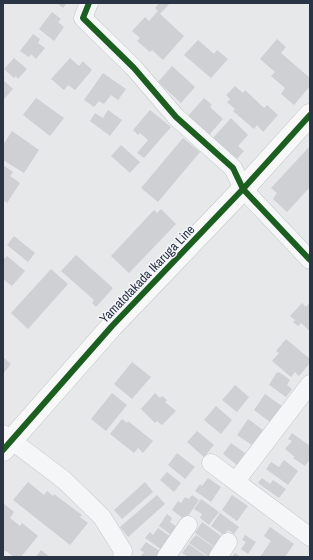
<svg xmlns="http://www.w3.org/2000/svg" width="313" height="560" viewBox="0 0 313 560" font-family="'Archivo Narrow',sans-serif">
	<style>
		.building { fill: #ced0d3 }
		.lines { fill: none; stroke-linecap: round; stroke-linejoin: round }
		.minor-casing { stroke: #c4c6c8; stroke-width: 19 }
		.major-casing { stroke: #c2c5c8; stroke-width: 23 }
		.minor { stroke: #f5f6f7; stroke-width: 18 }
		.major { stroke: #f8f8f8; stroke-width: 22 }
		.cycleway-casing { stroke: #f4f6f9; stroke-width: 8 }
		.cycleway { stroke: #1b5e20; stroke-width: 6 }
		.labels { text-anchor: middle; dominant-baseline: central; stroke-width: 3; stroke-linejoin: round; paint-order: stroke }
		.street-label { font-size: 13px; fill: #2b3445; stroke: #f4f6f9 }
	</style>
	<rect width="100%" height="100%" fill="#e6e8ea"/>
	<g class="building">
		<polygon points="57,3 65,3 66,4 63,8"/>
		<polygon points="156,3 170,3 160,14 184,36 163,60 152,50 150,52 137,41 140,38 132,31 145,17 149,21 158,11 155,8 158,5"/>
		<polygon points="52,12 61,19 58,22 64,27 54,41 39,29"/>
		<polygon points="33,34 40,39 38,43 45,48 36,59 31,54 29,57 20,51"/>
		<polygon points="277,39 286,47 281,53 310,78 310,86 294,105 281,94 285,88 271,76 275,72 260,59"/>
		<polygon points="198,40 214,54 217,50 228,59 211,78 184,55"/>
		<polygon points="14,58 27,69 18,79 16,76 14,78 4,69"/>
		<polygon points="70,58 79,66 83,61 92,70 75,90 68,85 64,90 51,79"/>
		<polygon points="172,66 195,87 181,103 158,82"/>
		<polygon points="103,73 126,89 118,100 111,95 104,104 99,101 94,107 84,100"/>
		<polygon points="3,76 5,78 3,80 13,89 4,99 3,98"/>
		<polygon points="235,86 243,93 245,90 264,108 267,105 278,115 263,132 257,125 254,129 233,111 235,109 227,102 230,99 226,95"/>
		<polygon points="36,98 64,118 50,136 23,115"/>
		<polygon points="204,98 212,105 210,107 223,119 209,135 188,116"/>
		<polygon points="108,110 122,120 110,136 90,121 95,113 103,118"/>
		<polygon points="150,110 171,127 144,158 137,153 148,140 140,133 138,135 133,130"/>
		<polygon points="231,118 248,135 238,146 244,151 237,159 213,138"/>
		<polygon points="12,131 39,150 24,173 3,160 3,145"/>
		<polygon points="183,138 200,152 158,202 141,188"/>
		<polygon points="121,145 140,162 130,173 111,156"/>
		<polygon points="310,146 310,187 287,212 273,199 277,193 271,188"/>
		<polygon points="3,165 13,172 10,176 20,183 7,203 3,200"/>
		<polygon points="161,209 176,224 129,273 111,256 154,210 157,213"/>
		<polygon points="14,236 35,253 28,262 7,245"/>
		<polygon points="76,255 113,288 96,307 92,303 94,300 61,271"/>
		<polygon points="7,256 25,271 12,286 3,279 3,260"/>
		<polygon points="51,269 68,284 28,329 11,313"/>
		<polygon points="310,302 310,331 301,323 298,326 293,322 295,320 290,316 302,303 306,307"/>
		<polygon points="286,339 310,359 310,363 299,376 295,372 291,377 272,361 279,353 276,351"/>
		<polygon points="3,357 11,364 3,374"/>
		<polygon points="132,362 151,377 132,399 114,384"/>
		<polygon points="277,372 278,373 279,372 290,380 287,385 292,389 286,397 269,385"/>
		<polygon points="235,385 249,397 237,412 222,400"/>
		<polygon points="112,393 127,405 106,431 91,419"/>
		<polygon points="155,393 160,398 162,396 167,400 165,402 176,411 162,425 157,421 155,423 141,409"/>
		<polygon points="265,394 282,406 270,422 254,410"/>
		<polygon points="216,406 232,420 221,434 204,420"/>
		<polygon points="122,419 127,423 128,421 153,441 143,453 138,448 134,453 110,434"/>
		<polygon points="248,419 263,430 252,445 237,435"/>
		<polygon points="197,431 214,445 204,457 187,442"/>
		<polygon points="292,433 310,446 310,459 305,466 293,458 295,457 285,449 292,441 288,439"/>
		<polygon points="231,443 245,453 237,465 223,454"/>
		<polygon points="177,453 195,467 185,479 168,465"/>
		<polygon points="284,460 298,471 288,485 266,469 271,462 279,467"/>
		<polygon points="167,472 181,483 174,492 160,480"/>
		<polygon points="208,478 221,487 211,502 195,491 200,484 202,486"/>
		<polygon points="262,478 270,484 273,480 286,489 279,498 258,483"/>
		<polygon points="28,482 44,495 47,491 53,496 54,494 82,515 80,517 88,523 70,545 13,500"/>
		<polygon points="145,482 153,492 122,519 114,510"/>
		<polygon points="157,495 165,504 128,537 120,527"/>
		<polygon points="192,495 199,500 188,516 187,515 184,519 172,510 178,501 181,503 185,497 189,499"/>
		<polygon points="232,495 248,506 237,521 222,510"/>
		<polygon points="201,499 219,512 209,525 200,518 202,514 194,509"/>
		<polygon points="3,503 14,512 10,518 20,526 22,523 38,536 21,557 14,557 6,551 3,552"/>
		<polygon points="220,513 239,527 234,534 228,530 224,535 211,526"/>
		<polygon points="167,514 172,518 170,522 180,529 174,537 159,526"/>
		<polygon points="202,522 224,538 216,548 195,533"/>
		<polygon points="270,527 294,544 285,557 260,557 271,541 264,536"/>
		<polygon points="158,528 174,539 165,552 145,538 150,532 153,535"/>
		<polygon points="196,535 215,548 209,557 189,543"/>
		<polygon points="245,535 256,542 248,554 241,549 246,542 242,540"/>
		<polygon points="146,542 164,554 162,557 141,556 144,552 140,550"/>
		<polygon points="189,544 207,557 188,557 182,553"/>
		<polygon points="41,550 50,557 36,557"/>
		<polygon points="235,553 241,557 232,557"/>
	</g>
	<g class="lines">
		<g class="minor-casing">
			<g id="minor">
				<polyline points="89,3 83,18 134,68 176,117 233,168 243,189 310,260"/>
				<polyline points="3,434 64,480 102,517 123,551 122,557"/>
				<polyline points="211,463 310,537"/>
				<polyline points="236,481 310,384"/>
				<polyline points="166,557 188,525"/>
				<polyline points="218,557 228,542"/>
			</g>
		</g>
		<g class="major-casing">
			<polyline id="major" points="3,450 112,326 243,189 310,115"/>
		</g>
		<use href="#minor" class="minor"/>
		<use href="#major" class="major"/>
		<g class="cycleway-casing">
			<g id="cycleway">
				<polyline points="89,3 83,18 134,68 176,117 233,168 243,189 310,260"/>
				<polyline points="3,450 112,326 243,189 310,115"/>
			</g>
		</g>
		<use href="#cycleway" class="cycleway"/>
	</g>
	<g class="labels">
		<g class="street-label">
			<text transform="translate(147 274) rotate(-46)">Yamatotakada Ikaruga Line</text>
		</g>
	</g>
	<rect width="313" height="560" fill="none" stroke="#2b3445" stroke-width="8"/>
</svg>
